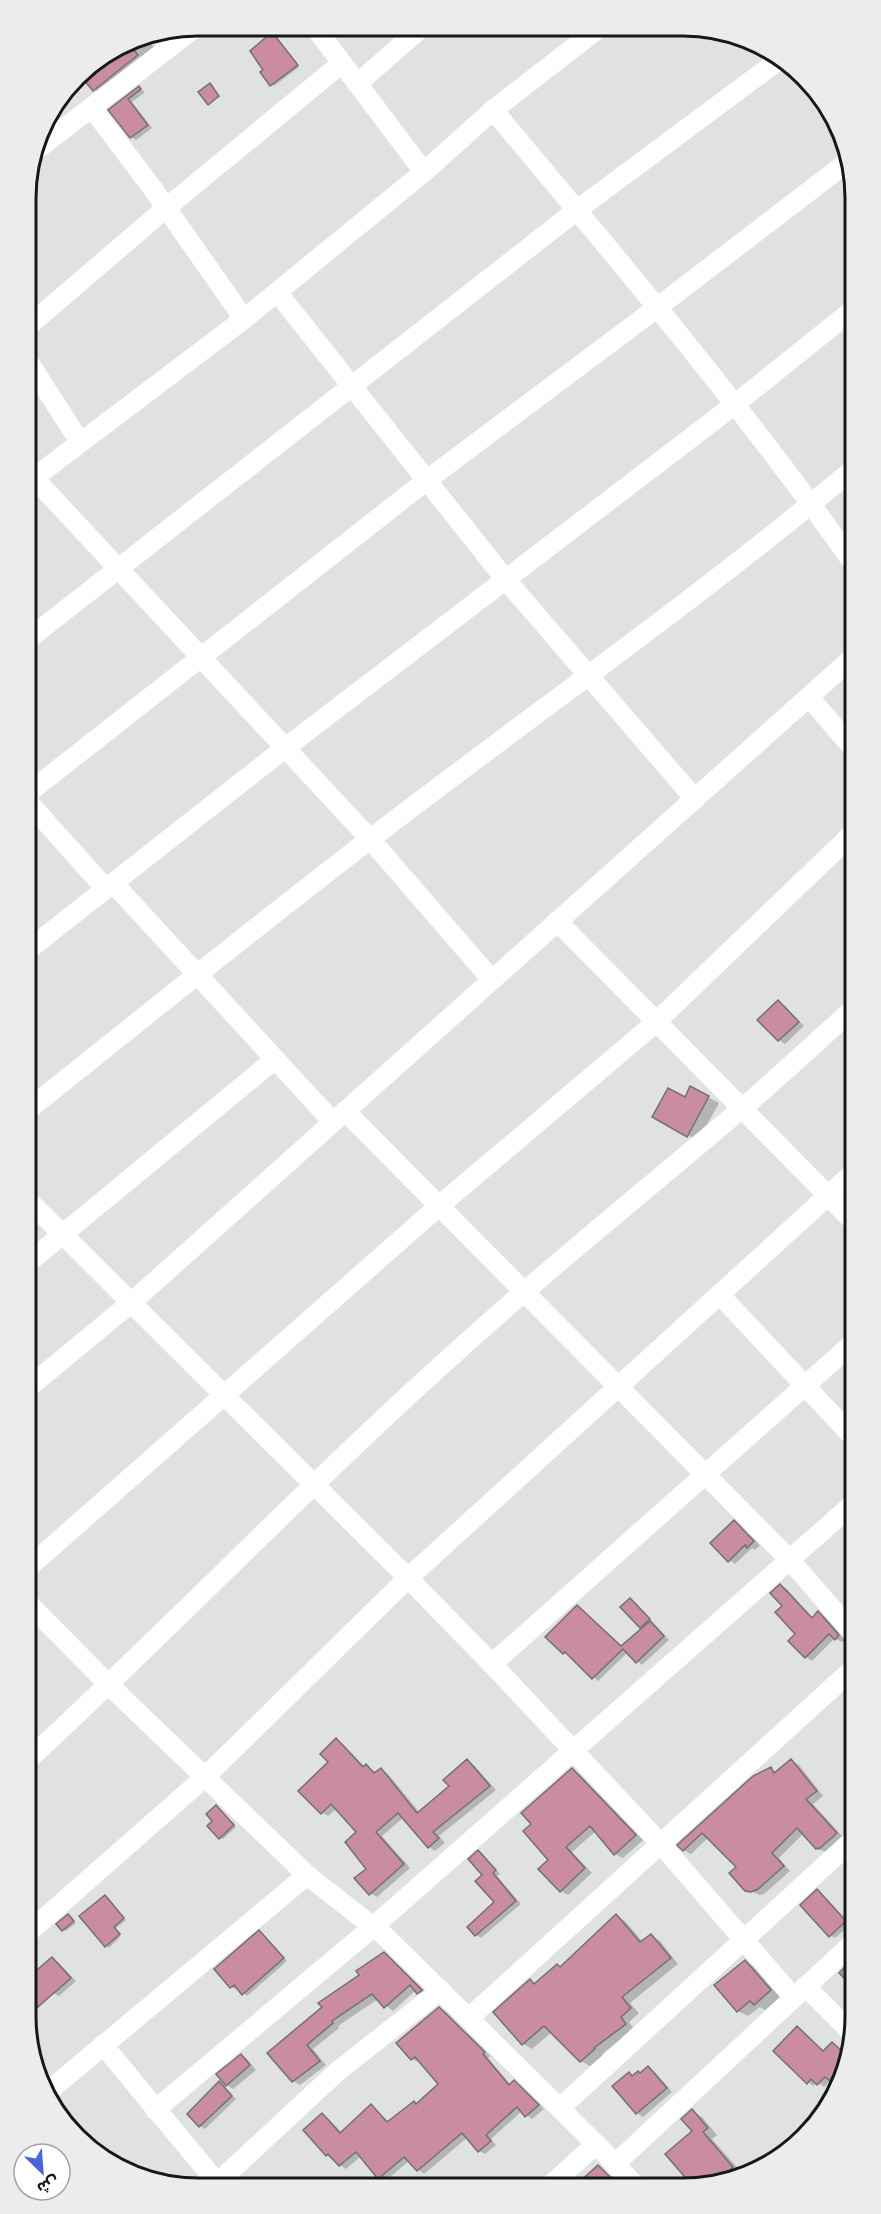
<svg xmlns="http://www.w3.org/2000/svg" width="881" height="2214" viewBox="0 0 881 2214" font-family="'Noto Sans','Noto Sans Arabic',sans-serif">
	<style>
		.shadow { fill: #0003 }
		.building { fill: #ca8d9f; stroke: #737071; stroke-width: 1.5 }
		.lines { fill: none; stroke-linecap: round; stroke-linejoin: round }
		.minor { stroke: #fff; stroke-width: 20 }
		.rim { fill: none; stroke: #161718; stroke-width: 3 }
	</style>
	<rect width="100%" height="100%" fill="#dfe1e3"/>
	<g class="shadow">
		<polygon points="289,26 300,26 294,31"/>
		<polygon points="144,36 154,47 99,92 94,90 84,68 132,38"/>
		<polygon points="275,36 299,67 274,86 271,85 265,70"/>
		<polygon points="139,88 145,92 132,102 152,128 136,140 131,137 110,110"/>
		<polygon points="778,1002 785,1006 804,1026 785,1044 779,1040 760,1020"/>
		<polygon points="691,1088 719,1103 698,1141 654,1116 685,1099"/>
		<polygon points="734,1522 760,1545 755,1550 752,1548 735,1564 729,1560"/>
		<polygon points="781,1586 787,1589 813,1618 819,1613 825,1617 845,1640 842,1642 835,1638 812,1661 806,1657 784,1606"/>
		<polygon points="630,1600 636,1603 669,1640 642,1665 628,1652 598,1681 547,1637 577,1606 623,1647 644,1628 641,1627"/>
		<polygon points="336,1740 343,1744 365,1767 366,1766 377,1773 381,1770 388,1774 420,1813 451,1786 467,1761 474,1765 496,1790 439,1836 445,1843 435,1851 429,1847 403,1818 382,1836 410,1868 377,1897 370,1893 368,1869 358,1832 337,1808 328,1816 322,1812"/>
		<polygon points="792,1761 799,1765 823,1796 813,1804 844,1838 828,1853 817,1848 804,1833 779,1858 790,1871 765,1893 760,1895 746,1889 738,1867 709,1837 691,1854 684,1850 771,1769 777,1772"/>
		<polygon points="572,1770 579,1774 643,1840 623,1858 615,1854 596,1831 572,1852 592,1873 568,1895 561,1891 533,1824"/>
		<polygon points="219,1809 236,1827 223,1839 220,1838 214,1821"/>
		<polygon points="478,1852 484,1856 500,1874 497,1876 521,1904 481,1938 476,1935 496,1902 484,1875"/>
		<polygon points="817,1891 822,1894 850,1925 835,1938 830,1935"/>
		<polygon points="108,1899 126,1920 115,1929 121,1936 109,1948 81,1917"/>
		<polygon points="68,1915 76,1923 66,1931 63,1930"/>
		<polygon points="616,1916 625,1921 643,1942 651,1936 660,1941 678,1964 630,2003 639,2013 629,2022 634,2029 602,2054 603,2055 590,2066 581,2061 552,2032 532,2049 523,2044 495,2012 530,1981 536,1985 561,1968"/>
		<polygon points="260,1932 287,1961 247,1996 237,1987 235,1989 231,1987"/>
		<polygon points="384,1954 391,1958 428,1994 425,1997 416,1990 393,2011 378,1999 338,2026 339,2028 313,2049 326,2065 300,2085 293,2081 269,2053 361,1976"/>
		<polygon points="53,1959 58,1962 76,1981 59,1996 53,1993"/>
		<polygon points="745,1961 755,1967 781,1997 765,2010 760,2007 748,2016 738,2011"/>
		<polygon points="440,2008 446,2012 490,2056 488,2058 511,2085 514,2082 520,2085 544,2109 532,2119 522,2111 491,2139 496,2145 485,2154 479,2151 468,2137 424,2174 409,2161 385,2181 379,2177 361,2156 346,2169 340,2165 326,2155 322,2115 329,2119 342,2133 371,2106 389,2122 414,2103 418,2105 440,2084 421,2061 418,2062 412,2059"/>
		<polygon points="803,2032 824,2052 832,2043 845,2054 834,2083 831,2080 824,2087 817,2082 813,2086 808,2082"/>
		<polygon points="241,2056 247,2059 256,2070 233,2089 227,2085"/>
		<polygon points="648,2068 655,2072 672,2092 643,2117 637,2113 629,2074 633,2077 641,2074"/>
		<polygon points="219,2083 236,2099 205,2129 200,2126"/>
		<polygon points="692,2111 702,2117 717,2135 712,2139 742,2173 734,2180 727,2183 692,2183 694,2132"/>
		<polygon points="598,2166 604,2170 617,2183 581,2183"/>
	</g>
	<g class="building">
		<polygon points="272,32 298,65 270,86 260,72 263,70 250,51"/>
		<polygon points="127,42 138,55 93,91 79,74 84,68"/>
		<polygon points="210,83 219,96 208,105 198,92"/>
		<polygon points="139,86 141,89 128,99 148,125 130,138 108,110"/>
		<polygon points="778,1000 799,1022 778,1041 757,1020"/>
		<polygon points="690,1086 709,1096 687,1137 652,1117 668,1088 685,1097"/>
		<polygon points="734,1520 754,1541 747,1548 745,1545 728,1562 710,1543"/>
		<polygon points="780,1584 812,1618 818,1611 839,1635 835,1640 829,1634 805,1658 788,1641 795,1634 775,1612 782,1606 770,1593"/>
		<polygon points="630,1598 650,1619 640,1628 620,1607"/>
		<polygon points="577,1605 621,1646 650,1621 664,1636 636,1663 623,1649 592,1679 565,1652 563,1654 545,1637"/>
		<polygon points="336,1738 363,1767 366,1764 374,1773 381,1768 417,1813 449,1786 443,1780 467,1759 490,1786 433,1832 439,1838 428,1848 398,1813 376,1832 404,1864 369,1895 354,1878 366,1869 345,1842 356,1832 331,1804 321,1814 298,1791 328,1762 320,1754"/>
		<polygon points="791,1759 817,1791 806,1799 837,1833 819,1849 818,1848 816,1849 797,1828 772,1853 784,1866 758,1889 751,1892 745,1891 729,1873 736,1867 702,1833 683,1851 677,1845 753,1776 771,1767 774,1773"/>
		<polygon points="572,1768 636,1835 614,1855 590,1826 566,1847 585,1868 560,1892 538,1869 548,1860 523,1831 531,1824 521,1813"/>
		<polygon points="216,1805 234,1825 219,1839 207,1826 212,1821 206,1814"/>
		<polygon points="478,1850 496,1870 493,1873 516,1901 475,1936 467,1927 494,1902 475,1881 482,1875 468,1859"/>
		<polygon points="817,1889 846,1921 829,1937 800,1905"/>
		<polygon points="105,1895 124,1918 114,1927 120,1934 105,1947 79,1916"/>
		<polygon points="68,1914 74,1921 62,1931 56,1924"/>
		<polygon points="616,1914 640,1942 651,1934 671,1958 622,1997 631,2008 621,2017 626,2024 594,2048 595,2049 580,2062 544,2026 522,2045 493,2012 530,1979 534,1984 557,1964 560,1967"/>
		<polygon points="259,1930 284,1958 242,1995 234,1985 230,1988 214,1969"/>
		<polygon points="384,1952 422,1990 417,1994 410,1985 384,2008 372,1994 332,2021 333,2023 307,2045 320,2061 292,2082 267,2053 322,2007 318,2003 359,1975 356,1971"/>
		<polygon points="52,1957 71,1978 31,2013 31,1975"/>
		<polygon points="855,1957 855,1989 839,1973"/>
		<polygon points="745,1960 771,1990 754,2005 750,2001 737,2012 714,1985"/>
		<polygon points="439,2007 485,2052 483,2054 509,2085 514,2080 539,2105 525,2117 517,2107 486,2135 491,2141 478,2152 462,2133 417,2171 404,2157 378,2179 356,2152 339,2166 328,2154 326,2156 303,2130 322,2113 340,2133 371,2104 387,2122 414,2101 416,2104 438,2084 415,2057 411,2060 396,2043"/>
		<polygon points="797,2026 823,2051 832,2042 845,2054 834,2084 825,2077 817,2085 811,2079 807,2084 773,2051"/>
		<polygon points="241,2054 250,2065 226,2086 216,2074"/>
		<polygon points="648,2066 667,2088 636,2114 612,2086 629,2072 632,2076 638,2071 640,2073"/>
		<polygon points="219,2081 232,2096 199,2127 187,2114"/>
		<polygon points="692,2109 708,2128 703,2132 733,2167 714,2183 690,2183 665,2154 692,2131 681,2119"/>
		<polygon points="598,2165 616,2183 578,2183"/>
	</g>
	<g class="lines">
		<g class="minor">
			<polyline points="314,26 424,172"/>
			<polyline points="357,84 422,27"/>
			<polyline points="92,108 153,189 244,319"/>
			<path d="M493,110C616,257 741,404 851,560"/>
			<polyline points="35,151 197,26"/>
			<polyline points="277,292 506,580 695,799"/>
			<polyline points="26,328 166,208 342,63"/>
			<polyline points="26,358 80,442"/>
			<polyline points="34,478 370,839 492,980"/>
			<polyline points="27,483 244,319 424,172 493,110 599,28"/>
			<polyline points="27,640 577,210 779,60"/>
			<polyline points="809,697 851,746"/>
			<polyline points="28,793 427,480 658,307 850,160"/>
			<polyline points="28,802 106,889"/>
			<polyline points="114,884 333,1122"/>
			<polyline points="557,921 853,1221"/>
			<polyline points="28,950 285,748 734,405 850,312"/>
			<path d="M29,1109C142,1019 254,928 369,840C529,717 695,601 851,471"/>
			<polyline points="345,1111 790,1560 854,1634"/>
			<polyline points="29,1201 408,1578 492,1664 660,1843 793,1997"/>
			<polyline points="29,1262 274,1060"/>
			<polyline points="720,1295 853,1437"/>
			<polyline points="29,1387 132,1302 851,659"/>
			<polyline points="30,1566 439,1206 655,1023 852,834"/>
			<polyline points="30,1605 109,1685 307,1875 386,1937 596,2144 633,2183"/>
			<polyline points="492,1664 853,1343"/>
			<path d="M30,1758C174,1625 309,1484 455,1353C547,1269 645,1191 740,1110C778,1078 815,1043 852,1010"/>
			<polyline points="31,1930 205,1777 408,1578 853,1173"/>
			<polyline points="805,1986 853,2034"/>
			<polyline points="469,2018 854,1668"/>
			<polyline points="103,2045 219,2185"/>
			<polyline points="50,2090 307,1875"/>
			<polyline points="560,2108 855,1838"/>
			<polyline points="155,2110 373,1927 854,1503"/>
			<polyline points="615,2164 855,1941"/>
			<polyline points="552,2184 596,2144"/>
			<polyline points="215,2185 338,2071 441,1990"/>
		</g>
	</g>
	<path d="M0 0H881V2214H0ZM198 36H683A162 162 0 0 1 845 198V2016A162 162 0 0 1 683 2178H198A162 162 0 0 1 36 2016V198A162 162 0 0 1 198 36Z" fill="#ececed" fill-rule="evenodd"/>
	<path class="rim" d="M198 36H683A162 162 0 0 1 845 198V2016A162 162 0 0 1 683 2178H198A162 162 0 0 1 36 2016V198A162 162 0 0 1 198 36Z"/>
	<g transform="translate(42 2172) rotate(155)"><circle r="28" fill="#ffffff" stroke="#a2a2a3" stroke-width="1.5"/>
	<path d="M0-4.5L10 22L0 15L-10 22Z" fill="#4866da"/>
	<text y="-9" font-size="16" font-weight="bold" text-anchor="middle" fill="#161718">ش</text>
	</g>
</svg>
